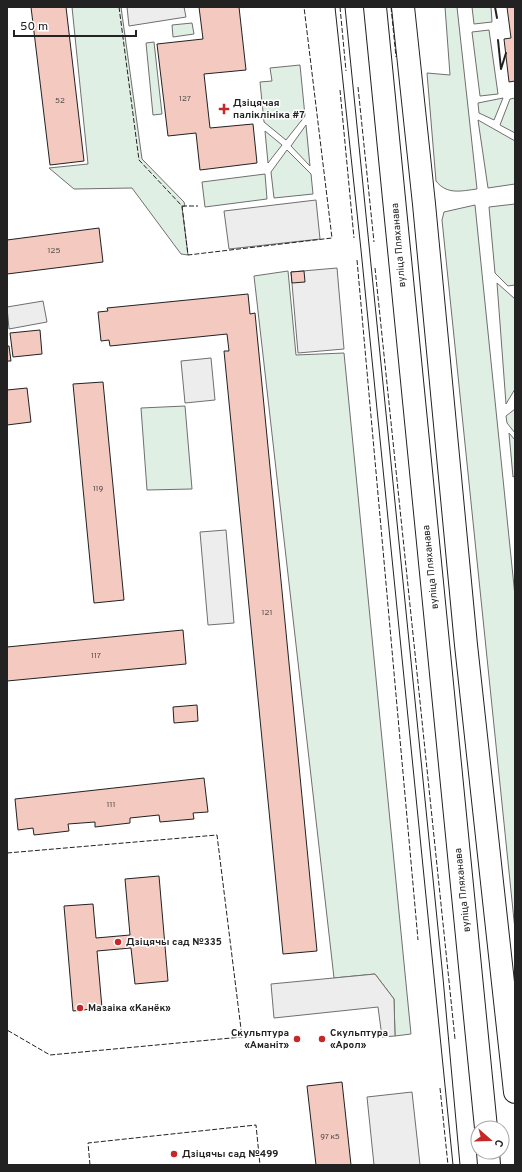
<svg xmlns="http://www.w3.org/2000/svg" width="522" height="1172" viewBox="0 0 522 1172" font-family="Overpass,sans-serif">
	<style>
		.green { fill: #e0efe3; stroke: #6f6f6f }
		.parking { fill: #ededed; stroke: #6f6f6f }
		.building { fill: #f3c9c0; stroke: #222 }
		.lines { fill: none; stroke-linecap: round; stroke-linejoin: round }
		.major-casing { stroke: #222; stroke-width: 24 }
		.major { stroke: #fff; stroke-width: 22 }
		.tram { stroke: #222; stroke-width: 1 }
		.fence { stroke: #222; stroke-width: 1; stroke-dasharray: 5 2; stroke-linecap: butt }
		.wall { stroke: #222; stroke-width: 2 }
		.poi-dot { fill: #c62828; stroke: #fff; stroke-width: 1.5 }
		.labels { text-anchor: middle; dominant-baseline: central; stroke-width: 3; stroke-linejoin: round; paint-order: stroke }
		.number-label { font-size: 8px; fill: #564c4a }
		.poi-label { font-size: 10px; font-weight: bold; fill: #222; stroke: #fff; text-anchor: start }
		.street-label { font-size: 10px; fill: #222; stroke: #fff }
	</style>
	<rect width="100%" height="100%" fill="#fff"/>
	<g class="green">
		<polygon points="72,7 121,7 142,159 184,202 185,206 182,207 188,255 181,254 132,188 74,189 49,168 88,164"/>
		<path d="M445,7H457L477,189C461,191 447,195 436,181L427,73L450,75Z"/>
		<polygon points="472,7 491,7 492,22 474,24"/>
		<polygon points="192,23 194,34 173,37 172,25"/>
		<polygon points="489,30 498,94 480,96 472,32"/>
		<polygon points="154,42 162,114 153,115 146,43"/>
		<polygon points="300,65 305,116 286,140 264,122 260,82 272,81 270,68"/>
		<polygon points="503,98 494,120 479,113 478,103"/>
		<polygon points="515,98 515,133 500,125 510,99"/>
		<polygon points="478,120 515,141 515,184 488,188"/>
		<polygon points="306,125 310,166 291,146"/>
		<polygon points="265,131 282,145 268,163"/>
		<polygon points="287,150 311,174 313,194 274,198 271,172"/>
		<polygon points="265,174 267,199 205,207 202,182"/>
		<polygon points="515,204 515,285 508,286 495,273 489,207"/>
		<polygon points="475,205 515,596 515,930 442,220 444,212"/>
		<polygon points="288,271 296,355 344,353 411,1034 395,1036 394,999 375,974 334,978 254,276"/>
		<polygon points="497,283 515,299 515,389 506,404"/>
		<polygon points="185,406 192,489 147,490 141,408"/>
		<polygon points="515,409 515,433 507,423 506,416"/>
		<polygon points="509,433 515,440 515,476 513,477"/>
	</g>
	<g class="parking">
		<polygon points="127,7 184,7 186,17 129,26"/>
		<polygon points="316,200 320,239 229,249 224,211"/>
		<polygon points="337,268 344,349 298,353 291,272"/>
		<polygon points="43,301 47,322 9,329 7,307"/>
		<polygon points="211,358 215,400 185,403 181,361"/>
		<polygon points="226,530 234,623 208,625 200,532"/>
		<polygon points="375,974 394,999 395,1036 382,1037 378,1007 274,1018 271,984"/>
		<polygon points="412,1092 420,1165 374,1165 367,1097"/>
	</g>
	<g class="building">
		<polygon points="31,7 66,7 84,161 50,165"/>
		<polygon points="199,7 239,7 246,70 204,74 210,128 253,124 257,163 200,170 196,133 168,136 157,44 203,39"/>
		<polygon points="507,7 515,7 515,81 509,82 504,39 511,38"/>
		<polygon points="99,228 103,262 7,274 7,240"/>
		<polygon points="304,271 305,282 292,283 291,272"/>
		<polygon points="248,294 250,314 255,313 317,951 283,954 224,351 229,351 227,334 110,346 109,340 101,341 98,312 108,311 107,308"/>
		<polygon points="40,330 42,354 13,357 10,333"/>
		<polygon points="7,346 9,346 11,361 7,361"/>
		<polygon points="103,382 124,600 94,603 73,384"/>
		<polygon points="27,388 31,422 7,425 7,390"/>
		<polygon points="183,630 186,664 7,681 7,647"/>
		<polygon points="197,705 198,721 174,723 173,707"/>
		<polygon points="204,778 208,812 193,813 194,819 160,822 159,815 130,818 130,823 95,827 95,822 68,824 69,831 34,835 33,828 18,830 15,799"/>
		<polygon points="159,876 168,981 135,984 131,948 97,951 102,1008 73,1011 64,906 93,904 96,938 130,935 125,879"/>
		<polygon points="342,1082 351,1165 316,1165 307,1086"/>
	</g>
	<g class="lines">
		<g class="major-casing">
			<g id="major">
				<polyline points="375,7 486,1128"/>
				<polyline points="403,7 424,204 466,645 515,1092"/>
				<polyline points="488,1152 489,1165"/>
			</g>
		</g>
		<use href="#major" class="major"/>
		<g class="tram">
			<polyline points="335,7 361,250 453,1165"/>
			<polyline points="345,7 443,978 460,1165"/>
		</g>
		<g class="fence">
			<polyline points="119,7 139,160 182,206 188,255 332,238 304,7"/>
			<polyline points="340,7 346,71"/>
			<polyline points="391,7 396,57"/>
			<polyline points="358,87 374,242"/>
			<polyline points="340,90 354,238"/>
			<polyline points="182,206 198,206"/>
			<polyline points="357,260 418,940"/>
			<polyline points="375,268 455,1039"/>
			<polyline points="7,853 217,835 242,1037 50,1055 7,1030"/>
			<polyline points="440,1088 448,1165"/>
			<polyline points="90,1165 88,1143 256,1125 260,1165"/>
		</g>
		<g class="wall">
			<polyline points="495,7 497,18"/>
			<polyline points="498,40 501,69 506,53"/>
		</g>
	</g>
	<g class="poi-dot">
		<path d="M222 103h4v4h4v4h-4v4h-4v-4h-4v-4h4z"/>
		<circle cx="118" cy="942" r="4"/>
		<circle cx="80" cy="1008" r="4"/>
		<circle cx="297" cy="1039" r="4"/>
		<circle cx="322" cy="1039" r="4"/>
		<circle cx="174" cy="1154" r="4"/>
	</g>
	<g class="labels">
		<g class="number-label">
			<text x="185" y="99">127</text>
			<text x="60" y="101">52</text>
			<text x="54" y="251">125</text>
			<text x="98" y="489">119</text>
			<text x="267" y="613">121</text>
			<text x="96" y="656">117</text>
			<text x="111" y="805">111</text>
			<text x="330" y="1137">97 к5</text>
		</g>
		<g class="poi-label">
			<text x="233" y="103">Дзіцячая<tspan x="233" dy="12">паліклініка #7</tspan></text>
			<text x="126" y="942">Дзіцячы сад №335</text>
			<text x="88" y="1008">Мазаіка «Канёк»</text>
			<text x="289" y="1033" text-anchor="end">Скульптура<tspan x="289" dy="12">«Аманіт»</tspan></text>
			<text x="330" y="1033">Скульптура<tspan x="330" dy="12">«Арол»</tspan></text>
			<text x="182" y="1154">Дзіцячы сад №499</text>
		</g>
		<g class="street-label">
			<text transform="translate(399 245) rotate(-95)">вуліца Пляханава</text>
			<text transform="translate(431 567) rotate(-96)">вуліца Пляханава</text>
			<text transform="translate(463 890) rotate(-96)">вуліца Пляханава</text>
		</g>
	</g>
	<rect width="522" height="1172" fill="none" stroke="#222222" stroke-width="16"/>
	<g transform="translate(490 1140) rotate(110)"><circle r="19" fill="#ffffff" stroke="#a7a7a7"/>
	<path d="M0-3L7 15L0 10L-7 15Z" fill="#c62828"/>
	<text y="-6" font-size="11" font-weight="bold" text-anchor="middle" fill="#222222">С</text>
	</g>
	<path d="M14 30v6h122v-6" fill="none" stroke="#222222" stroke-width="2"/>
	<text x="20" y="30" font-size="12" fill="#222222" stroke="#ffffff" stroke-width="3" paint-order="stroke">50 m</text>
</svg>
